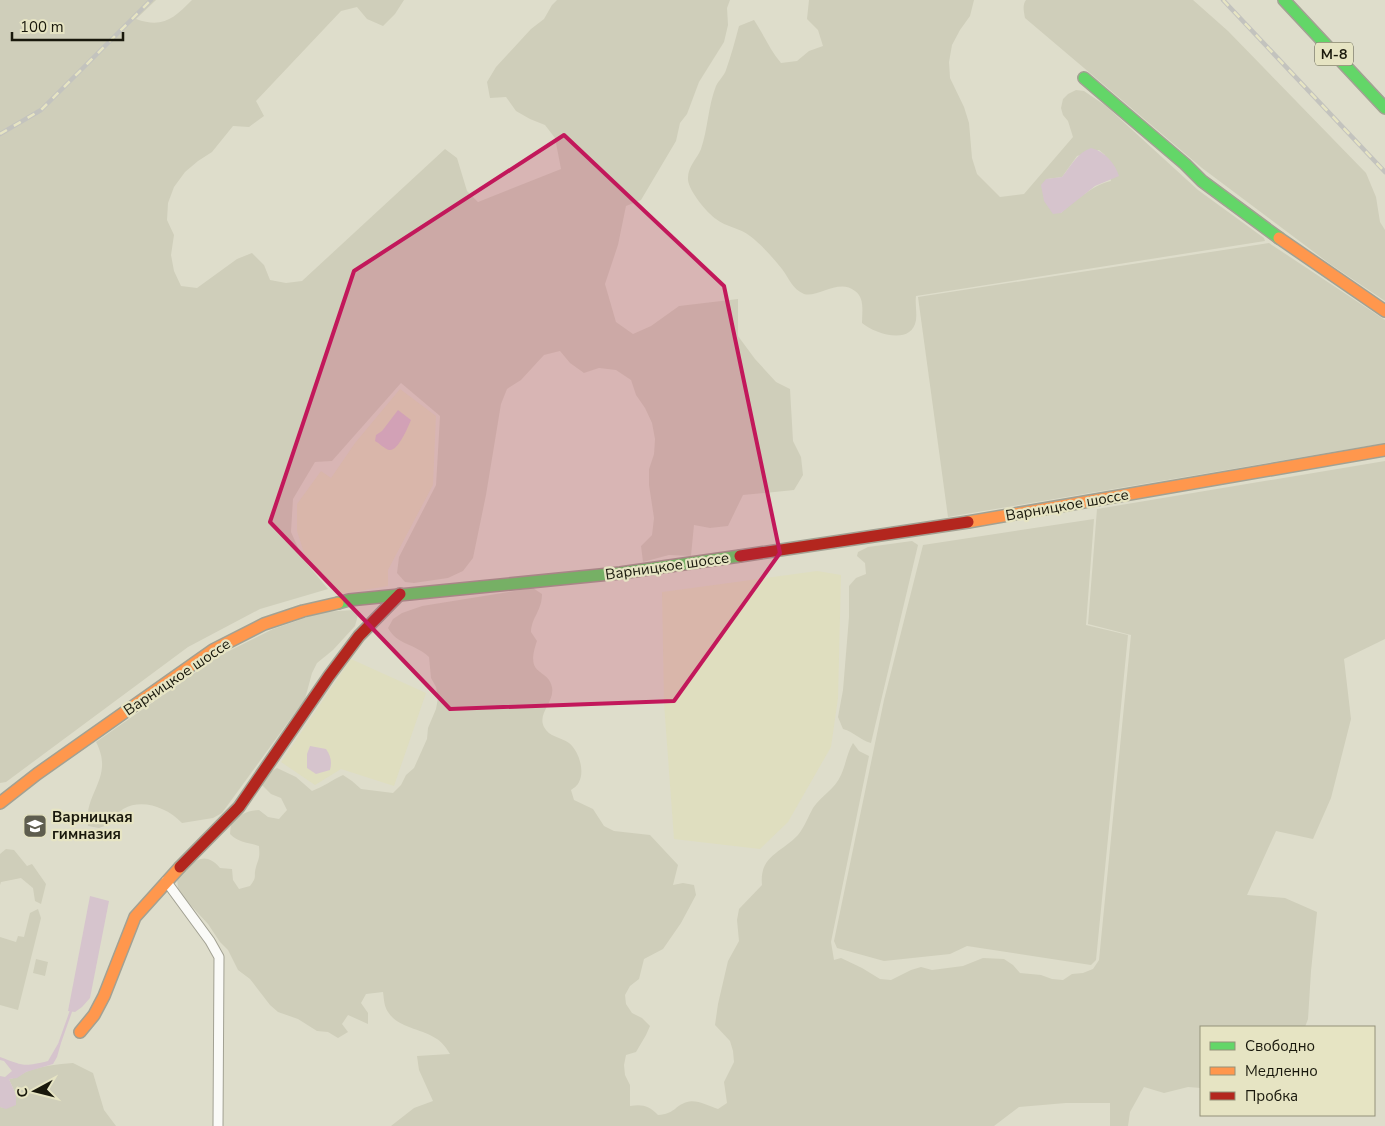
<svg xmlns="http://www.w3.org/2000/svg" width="1385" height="1126" viewBox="0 0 1385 1126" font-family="'Nunito Sans',sans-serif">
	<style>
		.built { fill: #dfdebf }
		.green { fill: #cfceba; fill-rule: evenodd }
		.water { fill: #d6c4cd }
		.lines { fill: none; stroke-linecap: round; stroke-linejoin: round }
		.stream { stroke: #d6c4cd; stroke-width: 2.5 }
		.street-casing { stroke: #a2a193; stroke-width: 11 }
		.fast-casing { stroke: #a2a193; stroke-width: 14 }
		.slow-casing { stroke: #a2a193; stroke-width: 14 }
		.jam-casing { stroke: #a2a193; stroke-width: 14 }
		.street { stroke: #fafaf7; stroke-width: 9 }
		.fast { stroke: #63d668; stroke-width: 11 }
		.slow { stroke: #ff974d; stroke-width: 11 }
		.jam { stroke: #b3261e; stroke-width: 11 }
		.rail-casing { stroke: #c3c3be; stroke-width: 4.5 }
		.rail { stroke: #e6e4c3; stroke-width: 2.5; stroke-dasharray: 8; stroke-linecap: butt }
		.marked { fill: #c2185b; fill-opacity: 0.2; stroke: #c2185b; stroke-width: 4; stroke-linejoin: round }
		.labels { text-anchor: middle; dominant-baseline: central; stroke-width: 4.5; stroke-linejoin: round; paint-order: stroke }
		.shield { fill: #e6e4c3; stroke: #565543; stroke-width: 1 }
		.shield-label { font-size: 14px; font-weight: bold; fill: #19180c }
		.street-label { font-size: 15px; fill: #19180c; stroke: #e6e4c3 }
		.poi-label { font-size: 15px; font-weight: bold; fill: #19180c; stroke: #e6e4c3; text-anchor: start }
	</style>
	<rect width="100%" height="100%" fill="#deddcb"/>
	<g class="built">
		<polygon points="400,389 436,416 433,485 388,570 388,586 341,594 304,553 297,531 297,504 321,471 331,478 355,443"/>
		<polygon points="817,571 841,575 838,698 831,747 788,822 760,849 674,839 664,703 662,592"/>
		<polygon points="351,659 426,693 394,786 341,769 315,785 281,762"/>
	</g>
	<g class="green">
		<path d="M0,0H156L136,19C163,29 174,18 192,0H404L395,14L383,26L367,19L357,7L341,11L256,101L264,116L249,127L233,126L212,152L198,161L185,172L174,187L168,203L167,220L174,235L171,255L174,271L181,286L197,288L237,259L252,253L264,265L270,280L286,283L302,281L445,149L457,158L467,191L478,202L561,169L555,138L545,125L530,119L516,111L506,97L490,98L487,82L496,67L531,29L544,19L552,5L557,0H730L727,8L728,25L724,42L699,82L687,114L680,123L676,141L641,200L626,206L618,245L605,284L616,322L633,334L651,326L679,306L738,299V336L755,359L776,382L790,389L793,441L801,457L803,475L794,490L743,495L728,526L710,528L694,525L691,556L669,555L643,562L641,546L652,535L654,518L649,485V469L654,454L655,439L652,423L645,408L636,395L631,380L616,370L599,368L584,373L570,363L560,351L544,355L521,380L507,389L501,404L486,495L473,558L463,571L448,578L414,583L405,582L397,573L399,557L436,485L440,416L401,383L332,461L315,462L293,499L291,532L303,559L328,589L260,609L188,647L6,782L0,783Z"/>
		<path d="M809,0H974L970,16L960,30L952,45L949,62L950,78L964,107L969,123L972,158L977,174L1000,197L1024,194L1073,137L1068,121L1063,115L1061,108L1063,99L1068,94L1076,90L1084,91L1106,106L1198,190L1264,238L1265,241L916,296C915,303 917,312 916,320C912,346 875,334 862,323C862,312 865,298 855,291C839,278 818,298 804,294C792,289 789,278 782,269C773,258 762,245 750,236C740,228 726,227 716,219C707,213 689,191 688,180C687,167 697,159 701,149C708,129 708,106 716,86C719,80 724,76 726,70C731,56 735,41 739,26L754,20C764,35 770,50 781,63L797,61L809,51L823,46L818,30L807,19ZM1099,150L1105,155L1111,181C1095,184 1074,201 1061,213L1047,179L1062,177L1077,156Z"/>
		<path d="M1026,0H1193L1228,31L1366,173L1376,197L1380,222L1385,230V301L1330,264L1202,168L1025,18C1024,12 1022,5 1026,0Z"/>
		<polygon points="1269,243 1385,320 1385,443 948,517 918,297"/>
		<path d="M1385,461V639L1344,659L1351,719L1331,798L1313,839L1276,831L1247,895L1285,898L1317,912L1311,971L1308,1019L1305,1027H1201V1088L1188,1087L1164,1093L1144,1087L1130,1112L1128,1126H1110V1103H1066L1019,1107L994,1126H391L414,1108L433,1101L419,1070L417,1056L450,1054C447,1049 442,1042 437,1039C423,1029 398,1028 388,1012C384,1006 384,999 383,992L366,994L361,1003L368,1013V1024L348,1015L342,1024L348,1032L338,1038L328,1032L317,1031L298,1019L278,1012L270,1005L250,979L238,970L228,950L220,942L208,924L184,898L178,889L177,878C191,864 203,848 220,868L232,869L233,880L239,889L250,886C258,875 253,878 256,867C259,857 260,858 259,846C247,842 239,843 230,834L231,823C240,814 247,811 259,810L268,817L279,819L287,810L281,798L271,794L261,784L267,774L277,768L296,777L312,791C323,787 332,780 343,775L352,781L361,789L393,793L401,785L406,775L414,768L427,739L428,728L436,709L438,698L436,687L431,678L429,657C416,644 397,645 388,628L393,619L402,613L422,606L533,588L542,594C542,611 532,616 531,632L537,641C524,678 548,667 552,687C555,702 537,713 544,727C549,737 561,737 569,743C579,751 585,771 579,782C578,785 574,788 571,790L574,800L593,809L604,826L614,831L650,835L678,865L673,885L683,883L694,885L696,895L681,923L663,949L644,959L639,979L630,986L625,995L626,1004L632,1013L642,1018L650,1026L646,1035L636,1052L626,1055L624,1065L625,1075L630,1085V1106C643,1104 649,1106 658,1115C675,1114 674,1106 687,1102C696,1099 709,1106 718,1109L727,1103L724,1082L734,1062L733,1051L730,1041L715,1025L718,1004L728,961L739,941L737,920L739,909L762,885C759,856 781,853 798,835C805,826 808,817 813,808C821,796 835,789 841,775C846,764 847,753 853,743L859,751L869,756L831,942L834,960L841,958L862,968L880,979L891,980L911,970L921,967L932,970L963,966L983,958L1004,959L1013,965L1020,973L1041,975L1052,979L1063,980L1072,974L1083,973L1093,969L1099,960L1131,635L1088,624L1097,509Z"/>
		<polygon points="1094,519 1086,625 1128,635 1096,960 1091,965 967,946 950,954 884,961 837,948 834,941 884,700 923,545"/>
		<path d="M912,541L918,545L871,743C860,740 854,732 843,729L838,717L843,690L849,617V586L856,578L866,574L865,563L857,556L858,552L868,547Z"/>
		<path d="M354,610L358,615L355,626L333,650L317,663L312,673L305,699L222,813L213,818L182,823C162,802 125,794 110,824L99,828L88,826C83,793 115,778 96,742L219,656L273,629L322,612Z"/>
		<polygon points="6,849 14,850 27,866 32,864 46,884 41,904 35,901 33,888 21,878 1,882 0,885 0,854"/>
		<polygon points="38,909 41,918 18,1010 0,1005 0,937 16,942 18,936 24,937 30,913"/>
		<polygon points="36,959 48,962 45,976 33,973"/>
		<path d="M73,1063L93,1073L104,1110L116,1126H0V1107L6,1108L16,1095L9,1079C17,1078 21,1074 28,1071C43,1066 57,1064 73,1063Z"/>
	</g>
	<g class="water">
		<path d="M1091,148C1104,151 1115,163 1119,176L1095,186L1061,213L1053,214L1044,201L1041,185L1046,179L1062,177C1071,166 1077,153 1091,148Z"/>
		<path d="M398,410L411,420C408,427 398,452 389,450C385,449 379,443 375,441L376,435L382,431Z"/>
		<path d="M310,746L326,749C331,756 332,762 330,770L316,774L307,768V754Z"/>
		<polygon points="90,896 109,901 90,998 82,1007 75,1012 68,1011"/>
		<path d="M59,1042L61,1043L57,1057L53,1064L26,1072L17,1078L9,1079L16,1095V1105L6,1109L0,1107V1076L5,1077L12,1071L4,1061L0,1060V1057C24,1066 23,1067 48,1061Z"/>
	</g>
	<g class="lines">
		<polyline class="stream" points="60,1042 71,1011"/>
		<g class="street-casing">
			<polyline id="street" points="166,881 210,941 219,957 218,1126"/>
		</g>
		<g class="fast-casing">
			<g id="fast">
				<polyline points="1284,0 1385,108"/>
				<polyline points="1084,78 1185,164 1202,181 1279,238"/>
				<polyline points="338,603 349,600 620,573 740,556"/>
			</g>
		</g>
		<g class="slow-casing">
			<g id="slow">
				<polyline points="1279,238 1385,311"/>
				<polyline points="968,522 1385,450"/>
				<polyline points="0,803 37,774 213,650 264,624 303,611 338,603"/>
				<polyline points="80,1032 94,1015 104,996 135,917 180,867"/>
			</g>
		</g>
		<g class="jam-casing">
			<g id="jam">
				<polyline points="740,556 968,522"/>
				<polyline points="180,867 239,807 329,676 359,636 400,594"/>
			</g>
		</g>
		<use href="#street" class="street"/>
		<use href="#fast" class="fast"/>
		<use href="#slow" class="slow"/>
		<use href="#jam" class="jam"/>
		<g class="rail-casing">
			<g id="rail">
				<polyline points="1223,0 1385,172"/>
				<polyline points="0,134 41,110 151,0"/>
			</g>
		</g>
		<use href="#rail" class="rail"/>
	</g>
	<path class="marked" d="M564,135L724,286L780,553L674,701L450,709L270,522L354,271Z"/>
	<defs>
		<g id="school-square" transform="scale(1.25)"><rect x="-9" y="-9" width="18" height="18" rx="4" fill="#5e5d4f" stroke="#e6e4c3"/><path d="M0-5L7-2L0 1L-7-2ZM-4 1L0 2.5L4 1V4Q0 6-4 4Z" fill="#fff"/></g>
	</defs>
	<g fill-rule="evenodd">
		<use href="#school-square" x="35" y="826"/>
	</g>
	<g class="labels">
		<rect class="shield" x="1315" y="42.5" width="38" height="23" rx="4"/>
		<g class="shield-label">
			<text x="1334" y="54">М-8</text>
		</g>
		<g class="street-label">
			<text transform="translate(1067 505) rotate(-10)">Варницкое шоссе</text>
			<text transform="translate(667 566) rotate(-8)">Варницкое шоссе</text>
			<text transform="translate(177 677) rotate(-34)">Варницкое шоссе</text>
		</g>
		<g class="poi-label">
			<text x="52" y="817">Варницкая<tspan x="52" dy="17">гимназия</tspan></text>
		</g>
	</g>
	<rect x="1200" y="1026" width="175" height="90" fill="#e6e4c3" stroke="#94927a"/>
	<rect x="1210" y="1042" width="25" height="8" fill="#63d668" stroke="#94927a"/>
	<text x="1245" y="1051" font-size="15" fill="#19180c">Свободно</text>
	<rect x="1210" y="1067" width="25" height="8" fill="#ff974d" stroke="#94927a"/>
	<text x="1245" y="1076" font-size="15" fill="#19180c">Медленно</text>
	<rect x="1210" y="1092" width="25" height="8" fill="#b3261e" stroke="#94927a"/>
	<text x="1245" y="1101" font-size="15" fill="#19180c">Пробка</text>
	<g transform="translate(35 1091) rotate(263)" stroke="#e6e4c3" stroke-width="4" paint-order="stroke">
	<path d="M0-4L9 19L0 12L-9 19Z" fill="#19180c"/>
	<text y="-8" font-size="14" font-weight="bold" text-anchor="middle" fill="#19180c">С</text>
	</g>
	<path d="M12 32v8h111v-8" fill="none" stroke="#19180c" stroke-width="2.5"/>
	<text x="20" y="32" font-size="15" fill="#19180c" stroke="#e6e4c3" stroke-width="4" paint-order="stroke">100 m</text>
</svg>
